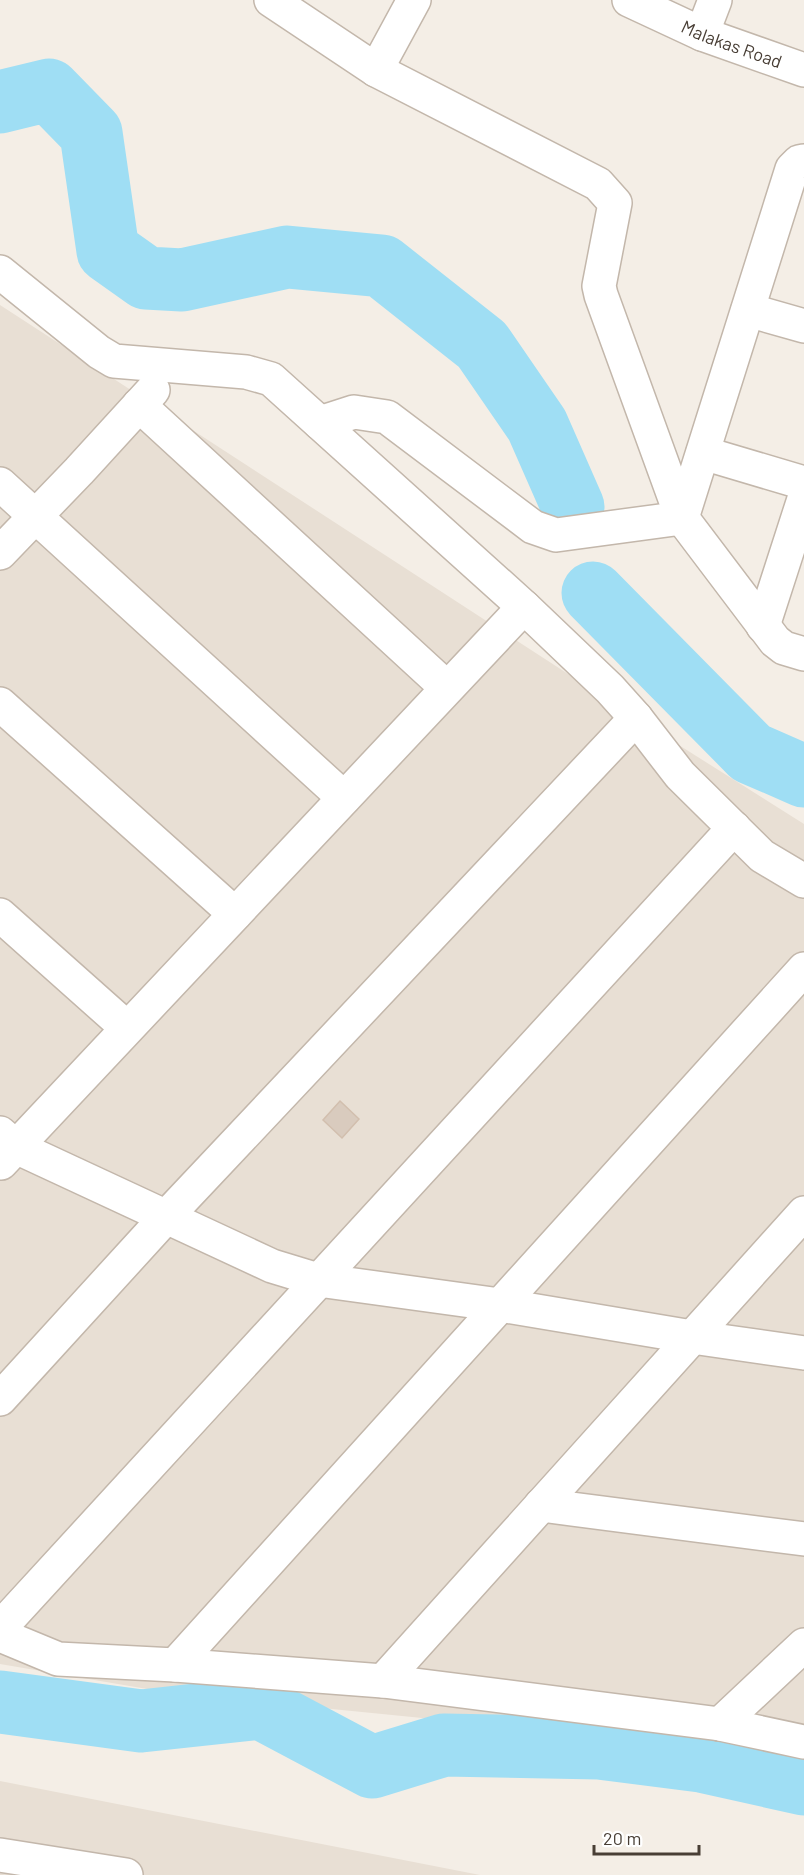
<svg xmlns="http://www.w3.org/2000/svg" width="804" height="1875" viewBox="0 0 804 1875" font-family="Barlow,sans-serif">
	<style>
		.residential { fill: #e8dfd4 }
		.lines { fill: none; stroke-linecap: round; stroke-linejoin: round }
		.river { stroke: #9fdef4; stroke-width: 63 }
		.building { fill: #d9cbbe; stroke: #d2bfae; stroke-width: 1.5 }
		.minor-casing { stroke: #c3b7ab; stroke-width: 36 }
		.minor { stroke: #fff; stroke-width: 33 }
		.labels { text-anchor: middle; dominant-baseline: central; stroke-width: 4.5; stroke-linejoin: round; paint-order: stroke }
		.street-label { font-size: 18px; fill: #483e35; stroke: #fff }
	</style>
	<rect width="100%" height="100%" fill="#f4eee6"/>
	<g class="residential">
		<polygon points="0,305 636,718 804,824 804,1756 171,1693 0,1664"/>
		<polygon points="0,1781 480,1875 0,1875"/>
	</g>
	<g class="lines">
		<g class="river">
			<polyline points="0,102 49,90 91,133 108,251 146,278 182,280 287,257 382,266 482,345 537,425 573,507"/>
			<polyline points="593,593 751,753 804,776"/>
			<polyline points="0,1702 141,1721 261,1708 372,1767 444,1745 599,1748 701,1761 804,1784"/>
		</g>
	</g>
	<polygon class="building" points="340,1101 359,1119 342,1138 323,1120"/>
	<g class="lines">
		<g class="minor-casing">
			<g id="minor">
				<polyline points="271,0 376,70 598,184 615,203 599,286 601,295 682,518 775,641 784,648 804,654"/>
				<path id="s1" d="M629,0L702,34L804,70"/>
				<polyline points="702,34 715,0"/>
				<polyline points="376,70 414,0"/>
				<polyline points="0,272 99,352 114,361 246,372 271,379 524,607 610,689 636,718 680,775 762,856 804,881"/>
				<polyline points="748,310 804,326"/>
				<polyline points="139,405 447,688"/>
				<polyline points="320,423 354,412 387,417 533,527 556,535 682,518 792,169 799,162 804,161"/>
				<polyline points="703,453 804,483"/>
				<polyline points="0,484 344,798"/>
				<polyline points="0,553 79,471 153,390"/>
				<polyline points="763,626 804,499"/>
				<polyline points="0,704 235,914"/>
				<polyline points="0,915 127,1028"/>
				<polyline points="0,1133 16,1147 272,1266 318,1280 500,1305 692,1337 804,1353"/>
				<polyline points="1,1163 524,607"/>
				<polyline points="0,1399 166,1217 636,718"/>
				<polyline points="541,1505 804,1539"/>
				<polyline points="0,1628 734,828"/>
				<polyline points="0,1635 58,1659 175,1665 383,1681 720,1724 804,1742"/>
				<polyline points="175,1665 804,969"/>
				<polyline points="383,1681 804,1213"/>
				<polyline points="720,1724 804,1645"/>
				<polyline points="0,1855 126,1875"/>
			</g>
		</g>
		<use href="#minor" class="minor"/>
	</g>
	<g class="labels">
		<g class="street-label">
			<text stroke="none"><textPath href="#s1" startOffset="112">Malakas Road</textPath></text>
		</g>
	</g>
	<path d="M594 1845v9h105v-9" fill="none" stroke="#483e35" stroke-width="3"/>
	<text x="603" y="1845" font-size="18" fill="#483e35" stroke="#ffffff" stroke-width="4.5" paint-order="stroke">20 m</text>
</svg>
